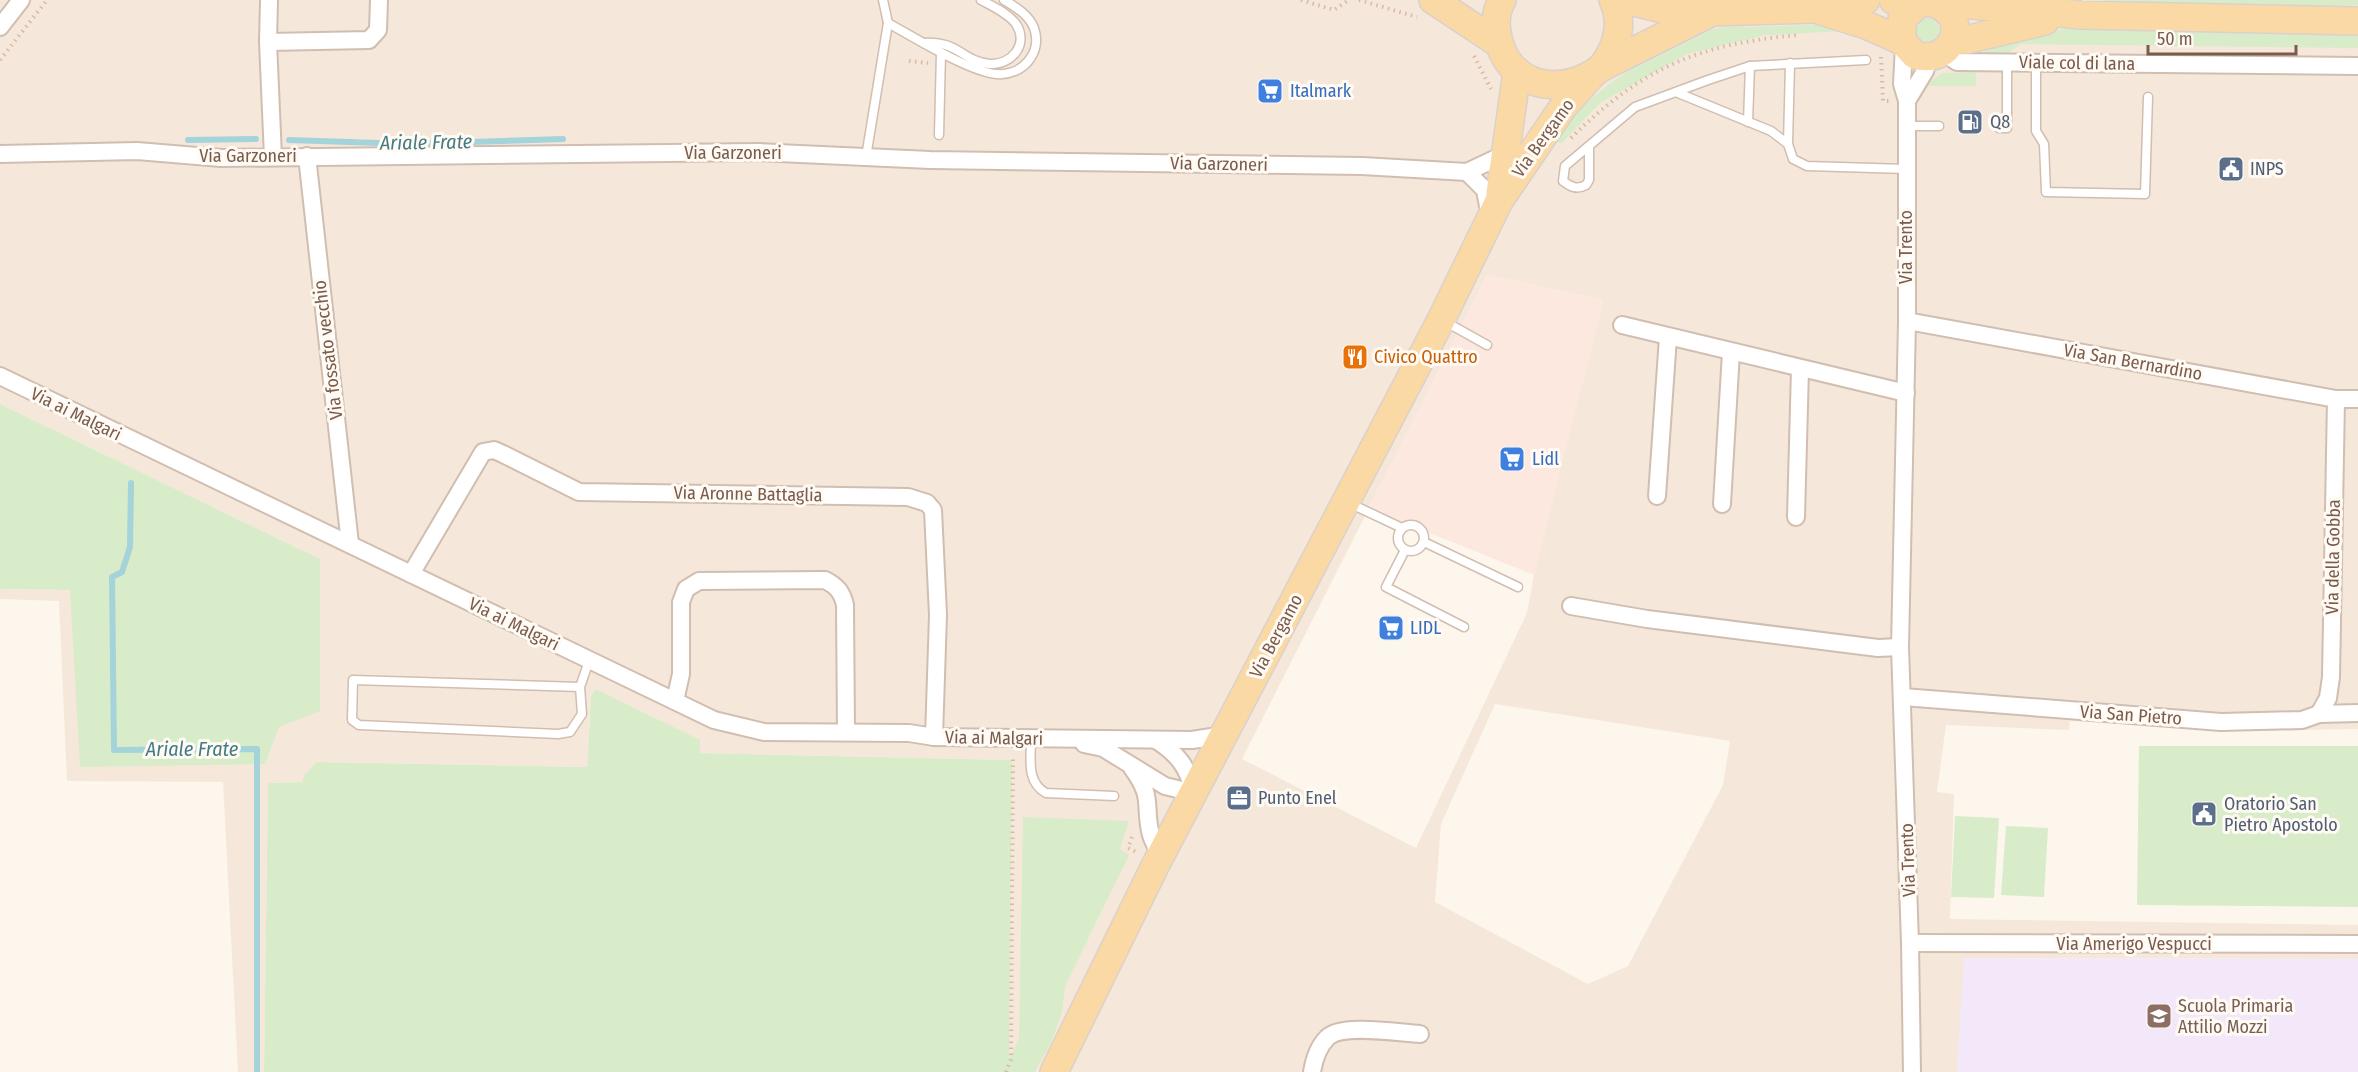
<svg xmlns="http://www.w3.org/2000/svg" width="2358" height="1072" viewBox="0 0 2358 1072" font-family="'Fira Sans Condensed',sans-serif">
	<style>
		.residential { fill: #f5e8da; fill-rule: evenodd }
		.commercial { fill: #fde8e0 }
		.education { fill: #f3e8fa }
		.green { fill: #d8ecc9 }
		.lines { fill: none; stroke-linecap: round; stroke-linejoin: round }
		.stream { stroke: #a5d3da; stroke-width: 6 }
		.lane-casing { stroke: #d1beb0; stroke-width: 11 }
		.street-casing { stroke: #d1beb0; stroke-width: 20 }
		.primary-casing { stroke: #dad1cd; stroke-width: 30 }
		.path { stroke: #d9b8a5; stroke-width: 4; stroke-dasharray: 1.5 4.5; stroke-linecap: butt }
		.lane { stroke: #fff; stroke-width: 8 }
		.street { stroke: #fff; stroke-width: 16 }
		.primary { stroke: #fbd9a5; stroke-width: 27 }
		.labels { text-anchor: middle; dominant-baseline: central; stroke-width: 6; stroke-linejoin: round; paint-order: stroke }
		.street-label { font-size: 18px; fill: #7a5c4d; stroke: #fffaf3 }
		.shop-label { font-size: 18px; fill: #366cbe; stroke: #fffaf3; text-anchor: start }
		.service-label { font-size: 18px; fill: #4e5e75; stroke: #fffaf3; text-anchor: start }
		.food-label { font-size: 18px; fill: #c56008; stroke: #fffaf3; text-anchor: start }
		.education-label { font-size: 18px; fill: #785e54; stroke: #fffaf3; text-anchor: start }
		.water-label { font-size: 20px; font-style: italic; fill: #437c86; stroke: #fffaf3 }
	</style>
	<rect width="100%" height="100%" fill="#fdf6ec"/>
	<path class="residential" d="M0,0H2358V729L2246,731L2070,721L2069,730L1946,725L1937,792L1954,794L1950,919L2358,925V959L1965,958L1957,1072H1002L1012,760L700,753L591,697L587,767L318,762L305,774L302,782L268,783L264,1072H238L223,782L67,781L59,601L0,599V589L70,590L320,559L0,404ZM1487,275L1603,300L1535,569L1527,613L1416,848L1242,759ZM1495,704L1730,741L1723,785L1628,966L1588,984L1435,902L1441,824Z"/>
	<polygon class="commercial" points="1487,275 1603,300 1534,575 1370,509 1370,505"/>
	<polygon class="education" points="1964,958 2358,959 2358,1072 1957,1072"/>
	<g class="green">
		<polygon points="2077,0 2358,0 2358,5 2309,7"/>
		<circle cx="1927" cy="31" r="13"/>
		<path d="M1829,24L1845,31L1766,35L1687,54L1600,103L1561,144L1554,140C1581,97 1664,41 1714,29C1725,26 1739,27 1750,27C1777,26 1803,25 1829,24Z"/>
		<polygon points="2068,29 2339,33 2358,35 2358,48 2020,44 2006,55 1985,54 1984,46 2032,31"/>
		<polygon points="1976,72 1976,86 1925,86 1942,73"/>
		<polygon points="0,404 320,559 320,711 279,727 265,764 80,767 70,590 0,589"/>
		<polygon points="595,689 700,740 700,753 1012,760 1009,1059 1019,1039 1023,817 1129,821 1120,849 1129,855 1065,986 1062,1012 1052,1041 1035,1072 264,1072 268,783 302,782 305,774 317,762 587,767 591,697"/>
		<polygon points="2139,746 2358,746 2358,907 2137,905"/>
		<polygon points="1955,816 1999,818 1994,898 1951,897"/>
		<polygon points="2006,826 2048,828 2044,897 2001,895"/>
	</g>
	<g class="lines">
		<g class="stream">
			<polyline points="188,140 256,139"/>
			<polyline points="289,140 409,144 563,139"/>
			<polyline points="131,483 130,547 122,572 112,577 114,750 257,749 257,1072"/>
		</g>
		<g class="lane-casing">
			<g id="lane">
				<path d="M883,0L888,23C913,37 970,72 997,74C1022,76 1043,53 1034,28C1029,15 1016,7 1004,0"/>
				<path d="M924,43C958,40 963,62 990,64C1012,65 1029,44 1016,24C1008,13 992,6 981,0"/>
				<polyline points="2036,62 2036,131 2044,144 2046,192 2145,194 2148,97"/>
				<polyline points="1790,63 1788,144 1793,159 1807,166 1906,169"/>
				<polyline points="1678,93 1771,131 1788,144"/>
				<polyline points="1748,122 1750,66"/>
				<polyline points="1906,126 1939,126"/>
				<polyline points="1999,128 2007,128 2007,62"/>
				<polyline points="939,135 941,53"/>
				<path d="M1589,147V180L1586,185C1577,190 1571,187 1563,181L1565,166L1635,107L1708,80L1750,66L1866,60"/>
				<polyline points="866,157 888,23"/>
				<polyline points="1444,321 1487,345"/>
				<polyline points="1349,503 1402,528"/>
				<circle cx="1411" cy="538" r="13"/>
				<polyline points="1424,542 1518,587"/>
				<polyline points="1405,550 1386,587 1464,627"/>
				<polyline points="580,687 353,680 352,720 359,725 558,734 570,732 582,714 580,687 589,661"/>
				<path d="M1031,739C1031,759 1026,782 1046,793L1114,796"/>
			</g>
		</g>
		<g class="street-casing">
			<g id="street">
				<polyline points="269,0 268,42 273,157"/>
				<polyline points="0,27 21,0"/>
				<polyline points="268,42 369,40 378,30 379,0"/>
				<polyline points="1904,46 1902,84 1907,101 1907,321 1900,647 1910,943 1912,1072"/>
				<polyline points="1944,53 1957,62 2358,66"/>
				<polyline points="1907,101 1925,71 1929,58"/>
				<polyline points="0,154 137,151 221,158 759,152 930,160 1362,166 1467,172 1505,154"/>
				<polyline points="307,156 350,544"/>
				<polyline points="1467,172 1485,190 1490,217"/>
				<polyline points="1907,321 2336,399 2358,399"/>
				<polyline points="1622,325 1906,393"/>
				<polyline points="0,376 714,720 764,732 909,733 934,737 1192,740 1224,735"/>
				<polyline points="1657,496 1668,337"/>
				<polyline points="1722,504 1731,352"/>
				<polyline points="1796,517 1800,369"/>
				<polyline points="411,574 483,452 494,450 503,454 579,492 908,497 927,503 933,510 938,615 934,737"/>
				<polyline points="1571,606 1647,619 1878,648 1900,647"/>
				<polyline points="1903,697 2221,722 2302,720 2319,714 2358,713"/>
				<path d="M675,701L681,674V602L686,589L699,581L825,580C837,586 842,592 845,605L846,732"/>
				<polyline points="2319,714 2328,698 2331,677 2336,399"/>
				<path d="M1084,744L1103,748L1165,786L1194,793C1188,767 1178,754 1156,740"/>
				<path d="M1132,768C1155,799 1143,805 1151,835C1153,842 1158,850 1161,857"/>
				<polyline points="1910,943 2358,944"/>
				<path d="M1312,1072C1314,1060 1318,1047 1327,1038C1341,1023 1399,1033 1420,1034"/>
			</g>
		</g>
		<g class="primary-casing">
			<g id="primary">
				<polyline points="1433,0 1498,43"/>
				<path d="M1502,0C1497,9 1495,21 1497,32C1505,88 1562,99 1602,67L1712,12"/>
				<polyline points="1626,0 1666,10 1712,12 1817,9 1866,0"/>
				<path d="M1893,0C1905,2 1932,1 1940,6C1971,23 1950,66 1915,55L1902,41V19L1918,4"/>
				<polyline points="1941,6 1960,4 2081,15 2358,21"/>
				<polyline points="1821,11 1866,25 1902,41"/>
				<polyline points="1953,40 1965,40 2045,21"/>
				<path d="M1602,67C1617,47 1624,24 1613,0"/>
				<polyline points="1500,193 1517,71"/>
				<polyline points="1054,1072 1156,864 1441,320 1499,201 1563,107 1590,77"/>
			</g>
		</g>
		<g class="path">
			<polyline points="1301,0 1334,10 1349,0"/>
			<polyline points="1359,0 1417,17"/>
			<polyline points="1474,56 1491,89"/>
			<polyline points="1881,57 1883,101 1891,101"/>
			<polyline points="0,60 47,0"/>
			<polyline points="909,61 928,63"/>
			<path d="M1571,138C1643,67 1699,44 1798,35"/>
			<polyline points="1132,837 1128,848 1138,853"/>
			<polyline points="1006,1072 1011,1059 1013,755"/>
		</g>
		<use href="#lane" class="lane"/>
		<use href="#street" class="street"/>
		<use href="#primary" class="primary"/>
	</g>
	<defs>
		<g id="supermarket-square" transform="scale(1.35)"><rect x="-9" y="-9" width="18" height="18" rx="4" fill="#3f7fe0" stroke="#fffaf3"/><path d="M-6-5.5h2.5l.6 2H6L4.5 2H-2.5L-4.4-4H-6ZM-1.5 3.2a1.3 1.3 0 1 0 .1 0ZM3 3.2a1.3 1.3 0 1 0 .1 0Z" fill="#fff"/></g>
		<g id="fuel-square" transform="scale(1.35)"><rect x="-9" y="-9" width="18" height="18" rx="4" fill="#5c6f8a" stroke="#fffaf3"/><path d="M-5.5-6h7V0h2V4h1.3V-2.5L3-4.5l.8-.8L6-3V5H2.5V1h-1V6h-7ZM-4.2-4.7v3.2H.2V-4.7Z" fill="#fff"/></g>
		<g id="civic-square" transform="scale(1.35)"><rect x="-9" y="-9" width="18" height="18" rx="4" fill="#5c6f8a" stroke="#fffaf3"/><path d="M-.6-6.5H3V-4.5H.6V-3L4-1V1h2V6H-6V1h2V-1L-.6-3ZM-1.2 2.5V6h2.4V2.5Z" fill="#fff"/></g>
		<g id="restaurant-square" transform="scale(1.35)"><rect x="-9" y="-9" width="18" height="18" rx="4" fill="#e8710a" stroke="#fffaf3"/><path d="M-5-6h1v4h1v-4h1v4h1v-4h1v5L-1.5 .5V6h-2V.5L-5-1ZM5-6V6H3V1.5H1.5Q1.5-4 5-6Z" fill="#fff"/></g>
		<g id="office-square" transform="scale(1.35)"><rect x="-9" y="-9" width="18" height="18" rx="4" fill="#5c6f8a" stroke="#fffaf3"/><path d="M-6-3h4V-5.5h4V-3h4V5H-6ZM-1-4.5V-3h2v-1.5ZM-6 0V1H6V0Z" fill="#fff"/></g>
		<g id="school-square" transform="scale(1.35)"><rect x="-9" y="-9" width="18" height="18" rx="4" fill="#8d6e63" stroke="#fffaf3"/><path d="M0-5L7-2L0 1L-7-2ZM-4 1L0 2.5L4 1V4Q0 6-4 4Z" fill="#fff"/></g>
	</defs>
	<g fill-rule="evenodd">
		<use href="#supermarket-square" x="1270" y="91"/>
		<use href="#fuel-square" x="1970" y="122"/>
		<use href="#civic-square" x="2231" y="169"/>
		<use href="#restaurant-square" x="1355" y="357"/>
		<use href="#supermarket-square" x="1512" y="459"/>
		<use href="#supermarket-square" x="1391" y="628"/>
		<use href="#office-square" x="1239" y="798"/>
		<use href="#civic-square" x="2204" y="814"/>
		<use href="#school-square" x="2159" y="1016"/>
	</g>
	<g class="labels">
		<g class="street-label">
			<text transform="translate(2077 63) rotate(1)">Viale col di lana</text>
			<text transform="translate(1543 138) rotate(-54)">Via Bergamo</text>
			<text x="733" y="153">Via Garzoneri</text>
			<text x="248" y="156">Via Garzoneri</text>
			<text transform="translate(1219 164) rotate(1)">Via Garzoneri</text>
			<text transform="translate(1906 247) rotate(-90)">Via Trento</text>
			<text transform="translate(328 350) rotate(-97)">Via fossato vecchio</text>
			<text transform="translate(2133 362) rotate(10)">Via San Bernardino</text>
			<text transform="translate(76 414) rotate(26)">Via ai Malgari</text>
			<text transform="translate(748 494) rotate(1)">Via Aronne Battaglia</text>
			<text transform="translate(2333 557) rotate(-89)">Via della Gobba</text>
			<text transform="translate(514 624) rotate(26)">Via ai Malgari</text>
			<text transform="translate(1276 636) rotate(-62)">Via Bergamo</text>
			<text transform="translate(2131 715) rotate(4)">Via San Pietro</text>
			<text transform="translate(994 738) rotate(1)">Via ai Malgari</text>
			<text transform="translate(1908 860) rotate(-92)">Via Trento</text>
			<text x="2134" y="944">Via Amerigo Vespucci</text>
		</g>
		<g class="shop-label">
			<text x="1290" y="91">Italmark</text>
			<text x="1532" y="459">Lidl</text>
			<text x="1410" y="628">LIDL</text>
		</g>
		<g class="service-label">
			<text x="1990" y="122">Q8</text>
			<text x="2250" y="169">INPS</text>
			<text x="1258" y="798">Punto Enel</text>
			<text x="2224" y="804">Oratorio San<tspan x="2224" dy="21">Pietro Apostolo</tspan></text>
		</g>
		<g class="food-label">
			<text x="1374" y="357">Civico Quattro</text>
		</g>
		<g class="education-label">
			<text x="2178" y="1006">Scuola Primaria<tspan x="2178" dy="21">Attilio Mozzi</tspan></text>
		</g>
		<g class="water-label">
			<text transform="translate(426 142) rotate(-1)">Ariale Frate</text>
			<text x="192" y="749">Ariale Frate</text>
		</g>
	</g>
	<path d="M2148 45v9h148v-9" fill="none" stroke="#7a5c4d" stroke-width="3"/>
	<text x="2157" y="45" font-size="18" fill="#7a5c4d" stroke="#fffaf3" stroke-width="4.5" paint-order="stroke">50 m</text>
</svg>
